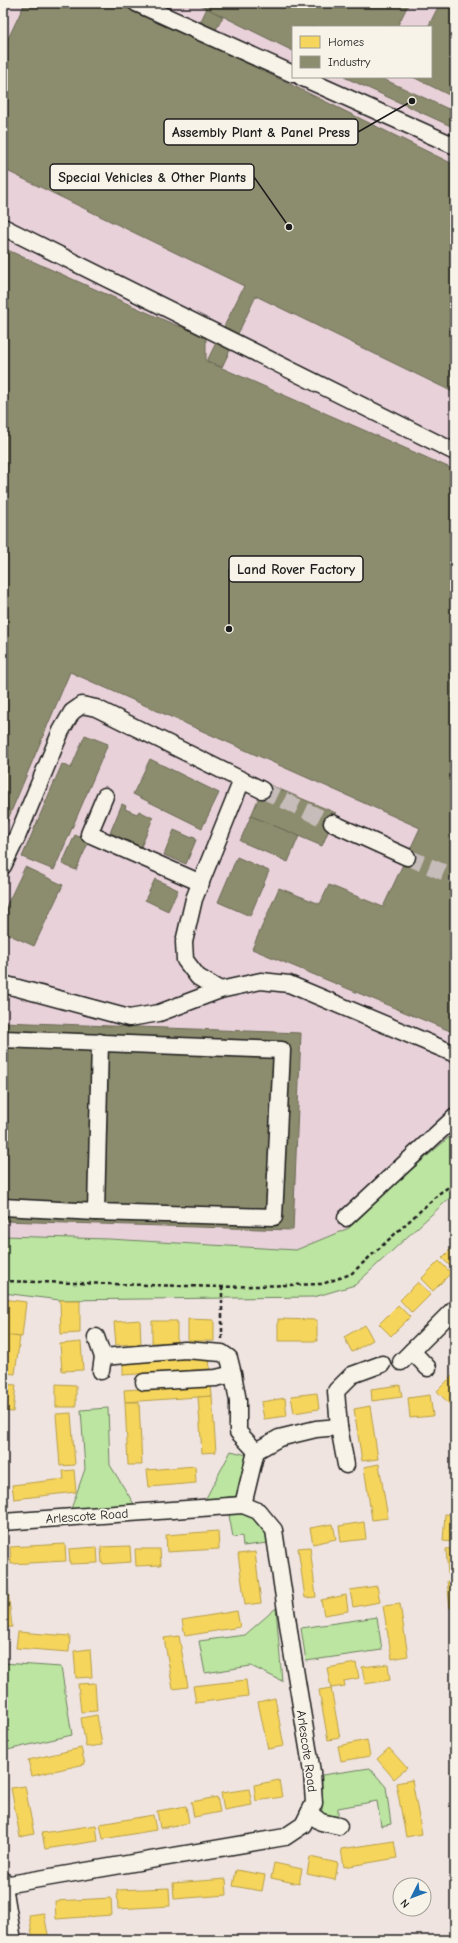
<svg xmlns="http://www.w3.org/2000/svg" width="458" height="1943" viewBox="0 0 458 1943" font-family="'Comic Neue',sans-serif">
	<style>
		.built { fill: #e8d1d9; fill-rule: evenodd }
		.green { fill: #bce5a1; stroke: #6c805e }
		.homes { fill: #f6d55c; stroke: #b59e49 }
		.industry { fill: #8c8c6e; stroke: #6a6a55 }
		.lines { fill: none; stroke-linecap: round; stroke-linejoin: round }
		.minor-tunnel { stroke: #c6bcba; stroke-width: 16; stroke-dasharray: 16 8; stroke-linecap: butt }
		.minor-casing { stroke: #1c1c1c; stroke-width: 19 }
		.path { stroke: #1c1c1c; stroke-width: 2.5; stroke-dasharray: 4 3; stroke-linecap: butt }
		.minor { stroke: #f7f3e8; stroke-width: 16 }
		.labels { text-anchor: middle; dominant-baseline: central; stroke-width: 4; stroke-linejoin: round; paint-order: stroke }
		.street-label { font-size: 13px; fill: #1c1c1c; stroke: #f7f3e8 }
		.leader { fill: none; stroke: #1c1c1c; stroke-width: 1.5 }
		.callout-dot { fill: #1c1c1c; stroke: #f7f3e8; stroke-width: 1.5 }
		.callout { fill: #f7f3e8; stroke: #1c1c1c; stroke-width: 1.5 }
		.callout-label { font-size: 14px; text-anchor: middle; font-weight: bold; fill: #1c1c1c }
	</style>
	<rect width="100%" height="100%" fill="#f0e4e1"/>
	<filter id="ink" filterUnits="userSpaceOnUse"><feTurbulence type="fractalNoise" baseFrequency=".025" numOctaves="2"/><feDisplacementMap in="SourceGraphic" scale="8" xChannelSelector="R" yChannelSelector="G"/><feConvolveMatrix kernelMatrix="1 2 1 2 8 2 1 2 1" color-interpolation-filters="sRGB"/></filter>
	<g filter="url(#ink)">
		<path class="built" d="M3,3H455V1181L350,1272L3,1279ZM293,27H431V77H293Z"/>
		<g class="green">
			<polygon points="455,1132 455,1193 355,1285 314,1297 60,1300 3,1293 3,1236 109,1239 296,1250 349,1228 395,1184"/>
			<polygon points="108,1408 110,1465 134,1504 71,1509 85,1469 81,1410"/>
			<polygon points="231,1451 247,1455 238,1496 205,1500"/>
			<path d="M246,1511C261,1521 267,1524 268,1543L243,1546L242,1536L233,1537L229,1515Z"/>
			<polygon points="276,1608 282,1681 251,1666 205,1673 199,1641 245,1635"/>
			<polygon points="377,1617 382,1650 306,1661 301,1628"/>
			<polygon points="3,1663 61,1667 72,1735 3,1751"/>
			<polygon points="370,1768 386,1787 391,1824 381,1826 377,1801 338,1808 338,1821 322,1818 322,1775"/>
		</g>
		<g class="homes">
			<polygon points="455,1245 455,1269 454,1270 442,1258"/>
			<polygon points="439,1261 451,1273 433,1291 421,1279"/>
			<polygon points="418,1282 431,1294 412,1313 400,1300"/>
			<polygon points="3,1299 26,1302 22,1337 3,1335"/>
			<polygon points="60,1300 80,1300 80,1333 61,1334"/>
			<polygon points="398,1305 410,1317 391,1336 379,1324"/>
			<polygon points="188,1319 214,1320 214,1341 188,1341"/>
			<polygon points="278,1319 317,1320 317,1341 278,1341"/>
			<polygon points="140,1320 141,1344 116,1345 114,1322"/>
			<polygon points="152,1321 177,1321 177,1342 152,1343"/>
			<polygon points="365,1325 373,1340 352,1352 344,1337"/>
			<polygon points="3,1335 20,1337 15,1374 3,1373"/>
			<polygon points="81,1342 83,1370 62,1371 60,1344"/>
			<polygon points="209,1357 210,1369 123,1375 123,1363"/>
			<polygon points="452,1376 455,1378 455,1404 452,1407 437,1391"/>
			<polygon points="3,1384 16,1385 13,1412 3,1411"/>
			<polygon points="56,1384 76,1385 76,1407 56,1407"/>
			<polygon points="211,1384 212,1396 125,1402 124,1390"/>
			<polygon points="400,1385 402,1397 372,1401 371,1389"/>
			<polygon points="317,1393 319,1409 294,1413 291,1396"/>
			<polygon points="430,1395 433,1416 410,1418 408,1398"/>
			<polygon points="212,1396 216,1452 202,1453 198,1397"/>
			<polygon points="285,1398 287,1416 264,1419 261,1402"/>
			<polygon points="125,1402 139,1402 142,1465 128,1465"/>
			<polygon points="370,1406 378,1459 362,1461 354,1409"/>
			<polygon points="71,1413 75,1465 60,1466 56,1414"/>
			<polygon points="379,1464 388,1518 372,1520 364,1467"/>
			<polygon points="195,1466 196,1483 149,1487 147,1470"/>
			<polygon points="74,1470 76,1492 14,1499 12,1485 64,1479 63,1471"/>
			<polygon points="455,1493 455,1505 450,1502"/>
			<polygon points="445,1514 455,1515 455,1542 443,1541"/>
			<polygon points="364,1522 366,1539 341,1542 339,1526"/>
			<polygon points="333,1524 336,1539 313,1544 310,1528"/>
			<polygon points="218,1531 219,1549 167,1552 166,1535"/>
			<polygon points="65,1544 66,1561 11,1564 10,1547"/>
			<polygon points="130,1546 131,1562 102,1564 101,1547"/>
			<polygon points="97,1547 98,1563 70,1564 69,1549"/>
			<polygon points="310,1547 316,1597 305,1598 298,1548"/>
			<polygon points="455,1548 455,1574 448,1574 446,1549"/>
			<polygon points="135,1549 160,1549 161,1565 136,1566"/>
			<polygon points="255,1552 261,1603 245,1605 238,1554"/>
			<polygon points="6,1572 12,1627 3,1628 3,1573"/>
			<polygon points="455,1580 455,1607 450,1608 447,1581"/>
			<polygon points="377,1586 380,1602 353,1607 350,1590"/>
			<polygon points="346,1595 348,1611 324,1615 321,1600"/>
			<polygon points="400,1604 408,1656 392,1659 383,1606"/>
			<polygon points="237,1611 240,1627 185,1636 182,1620"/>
			<polygon points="18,1632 70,1636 69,1652 16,1648"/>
			<polygon points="179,1636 188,1687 173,1689 164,1638"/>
			<polygon points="90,1649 92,1677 76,1678 74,1651"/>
			<polygon points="356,1663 359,1678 344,1681 345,1686 331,1688 327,1668"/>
			<polygon points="388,1664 390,1680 365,1684 362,1667"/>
			<polygon points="246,1680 248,1696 196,1703 193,1686"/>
			<polygon points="95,1683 97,1711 81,1712 78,1684"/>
			<polygon points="331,1688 340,1738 328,1740 319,1690"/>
			<polygon points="275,1698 284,1746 268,1749 258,1702"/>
			<polygon points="97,1715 102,1745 86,1747 81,1718"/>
			<polygon points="367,1740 370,1756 341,1761 338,1746"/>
			<polygon points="81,1748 85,1764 32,1776 28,1760"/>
			<polygon points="389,1748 407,1768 394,1779 377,1759"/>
			<polygon points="279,1780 282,1797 256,1801 254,1785"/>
			<polygon points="412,1780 422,1834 406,1837 396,1783"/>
			<polygon points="25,1786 34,1834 20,1837 11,1788"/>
			<polygon points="249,1789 252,1805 224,1810 221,1793"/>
			<polygon points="217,1797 220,1812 194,1817 191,1802"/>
			<polygon points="186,1806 189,1823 160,1828 157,1811"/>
			<polygon points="153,1815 156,1830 103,1839 100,1824"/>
			<polygon points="96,1825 98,1841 45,1849 42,1833"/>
			<polygon points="394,1841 397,1858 344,1867 341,1849"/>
			<polygon points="310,1857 338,1863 335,1880 307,1874"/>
			<polygon points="274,1863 302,1869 299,1884 271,1878"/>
			<polygon points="236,1870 265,1875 262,1891 233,1886"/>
			<polygon points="226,1879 227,1895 174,1899 173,1883"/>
			<polygon points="169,1888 170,1906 118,1909 117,1890"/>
			<polygon points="111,1898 112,1915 56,1919 55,1901"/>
			<polygon points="44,1913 49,1940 33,1940 29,1915"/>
		</g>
		<g class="industry">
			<polygon points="25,3 122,3 193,38 207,8 223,17 208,44 455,165 455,393 256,296 222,367 207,361 244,286 3,169 3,49"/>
			<polygon points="196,3 409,3 397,27 293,27 293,51"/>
			<polygon points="440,3 455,3 455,98 413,77 431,77 431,27 428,27"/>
			<polygon points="344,77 379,77 455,112 455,128"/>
			<polygon points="3,248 173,324 206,335 206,361 455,470 455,1033 252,949 279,888 320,904 329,885 383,907 420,828 70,672 3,831"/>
			<polygon points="85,735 108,744 54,870 22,857 62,764 71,768"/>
			<polygon points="150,759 219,793 202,828 133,794"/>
			<polygon points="265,783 336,813 322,846 251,816"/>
			<polygon points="122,804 126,806 125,809 137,814 139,811 153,818 141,847 110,833"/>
			<polygon points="251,816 299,836 288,862 240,841"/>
			<polygon points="174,830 192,838 192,836 195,837 196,840 186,864 164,855"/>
			<polygon points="75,835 89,841 76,870 62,864"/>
			<polygon points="237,857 269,871 250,916 218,902"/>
			<polygon points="25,867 63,885 34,946 3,932 3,913"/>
			<polygon points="155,879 178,890 168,911 145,900"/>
			<polygon points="3,1022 301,1033 293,1230 3,1221"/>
		</g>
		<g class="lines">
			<g class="minor-tunnel">
				<polyline points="262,790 332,823"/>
				<polyline points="407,857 455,877"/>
			</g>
			<g class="minor-casing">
				<g id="minor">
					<polyline points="136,3 293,74"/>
					<polyline points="301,77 455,146"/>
					<polyline points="3,227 455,452"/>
					<polyline points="105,796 89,834 201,883"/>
					<polyline points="332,823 407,857"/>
					<polyline points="3,866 17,837 61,731 72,712 82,705 96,708 262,790"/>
					<polyline points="3,984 129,1018 159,1013 220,990 261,981 289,984 455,1054"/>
					<polyline points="220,990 198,977 185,960 184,942 194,899 242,780"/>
					<polyline points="3,1039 282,1050 274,1217 96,1212 100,1042"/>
					<polyline points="3,1207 96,1212"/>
					<polyline points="346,1218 455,1117"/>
					<polyline points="96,1337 103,1357 185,1350 222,1353 229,1358 233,1374 238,1401 238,1432 256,1451"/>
					<polyline points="412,1351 428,1368"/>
					<polyline points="401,1362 455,1308"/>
					<polyline points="101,1371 103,1357"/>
					<polyline points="144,1382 216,1378 233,1374"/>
					<polyline points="339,1427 346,1465"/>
					<polyline points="243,1505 256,1451 279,1438 316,1429 339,1427 336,1391 352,1375 382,1364"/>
					<polyline points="3,1522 243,1505 258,1511 274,1530 292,1651 312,1772 314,1803 303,1825 285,1837 4,1885"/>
					<polyline points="309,1813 321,1822 339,1826"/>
					<polyline points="3,1880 13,1940"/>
				</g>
			</g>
			<g class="path">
				<polyline points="3,1281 222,1287 322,1284 351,1274 441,1192 455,1183"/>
				<polyline points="222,1339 222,1287"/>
			</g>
			<use href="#minor" class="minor"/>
		</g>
	</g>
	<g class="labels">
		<g class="street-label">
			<text transform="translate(87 1516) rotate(-4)">Arlescote Road</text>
			<text transform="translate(307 1751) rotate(82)">Arlescote Road</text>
		</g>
	</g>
	<path class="leader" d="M412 101L358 132M289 227L254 177M229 629L229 569"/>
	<g class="callout-dot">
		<circle cx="412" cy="101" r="4"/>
		<circle cx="289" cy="227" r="4"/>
		<circle cx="229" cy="629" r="4"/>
	</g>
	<g class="callout">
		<rect x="164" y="119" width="194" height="26" rx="4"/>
		<rect x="50" y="164" width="204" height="26" rx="4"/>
		<rect x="229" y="556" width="134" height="26" rx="4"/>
	</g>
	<g class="callout-label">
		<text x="261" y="137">Assembly Plant &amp; Panel Press</text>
		<text x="152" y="182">Special Vehicles &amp; Other Plants</text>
		<text x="296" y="574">Land Rover Factory</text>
	</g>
	<rect width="458" height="1943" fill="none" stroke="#f7f3e8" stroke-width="16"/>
	<rect x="8" y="8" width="442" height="1927" fill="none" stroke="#1c1c1c" stroke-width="1.5" filter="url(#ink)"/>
	<rect x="292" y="26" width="140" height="52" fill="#f7f3e8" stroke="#9f9d96"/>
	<rect x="300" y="36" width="20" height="12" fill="#f6d55c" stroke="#9f9d96"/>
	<text x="328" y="46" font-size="12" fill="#1c1c1c">Homes</text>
	<rect x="300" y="56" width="20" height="12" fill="#8c8c6e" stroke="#9f9d96"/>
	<text x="328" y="66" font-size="12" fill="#1c1c1c">Industry</text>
	<g transform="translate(412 1897) rotate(228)"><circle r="19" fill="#f7f3e8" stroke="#9f9d96"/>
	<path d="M0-3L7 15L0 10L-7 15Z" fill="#1f6fb2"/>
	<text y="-6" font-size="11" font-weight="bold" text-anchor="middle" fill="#1c1c1c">N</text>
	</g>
</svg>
